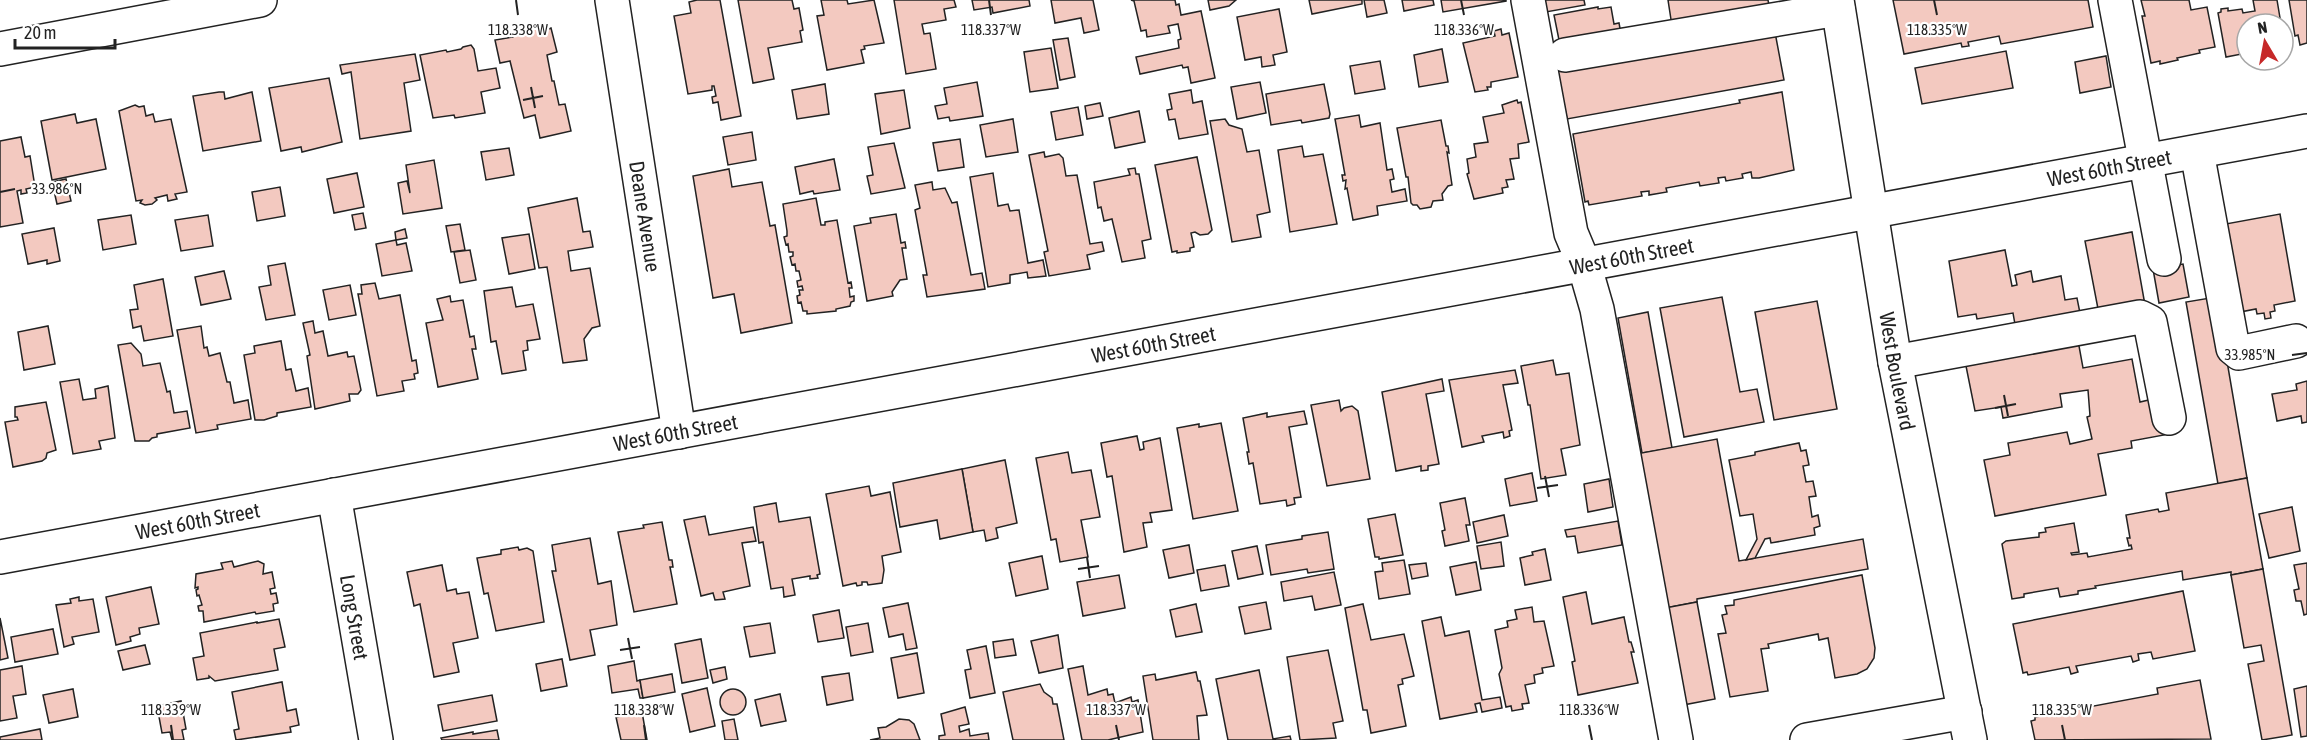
<svg xmlns="http://www.w3.org/2000/svg" width="2307" height="740" viewBox="0 0 2307 740" font-family="'Asap Condensed',sans-serif">
	<style>
		.building { fill: #f3c9c0; stroke: #222; stroke-width: 1.5 }
		.lines { fill: none; stroke-linecap: round; stroke-linejoin: round }
		.minor-casing { stroke: #222; stroke-width: 36 }
		.major-casing { stroke: #222; stroke-width: 36 }
		.minor { stroke: #fff; stroke-width: 33 }
		.major { stroke: #fff; stroke-width: 33 }
		.ticks { fill: none; stroke: #222; stroke-width: 2 }
		.labels { text-anchor: middle; dominant-baseline: central; stroke-width: 4.5; stroke-linejoin: round; paint-order: stroke }
		.street-label { font-size: 21px; fill: #222; stroke: #fff }
		.ticks-label { font-size: 15px; text-anchor: middle; fill: #222; stroke: #fff; stroke-width: 4.5; stroke-linejoin: round; paint-order: stroke }
	</style>
	<rect width="100%" height="100%" fill="#fff"/>
	<g class="building">
		<polygon points="697,0 720,0 741,116 721,120 718,102 713,103 712,97 716,96 714,86 712,86 712,90 688,94 674,16 691,13 689,2"/>
		<polygon points="738,0 792,0 794,9 799,8 803,30 800,31 802,42 768,48 774,79 753,83"/>
		<polygon points="821,0 847,0 848,4 874,0 884,43 864,46 865,49 861,50 864,63 827,70 817,16 824,15"/>
		<polygon points="894,0 954,0 956,7 944,9 946,20 922,24 924,34 930,33 936,69 906,74"/>
		<polygon points="972,0 1029,0 1030,6 993,13 992,7 974,10"/>
		<polygon points="1051,0 1093,0 1099,30 1084,33 1081,18 1055,23"/>
		<polygon points="1131,0 1175,0 1176,5 1179,4 1181,15 1201,11 1215,78 1191,83 1188,67 1183,68 1182,65 1140,74 1136,57 1179,48 1178,40 1181,39 1178,24 1168,26 1170,33 1147,37 1146,30 1141,31 1134,1"/>
		<polygon points="1208,0 1236,0 1229,6 1210,10"/>
		<polygon points="1309,0 1362,0 1362,4 1312,14"/>
		<polygon points="1364,0 1384,0 1387,13 1367,17"/>
		<polygon points="1402,0 1433,0 1434,5 1404,11"/>
		<polygon points="1441,0 1506,0 1506,1 1443,12"/>
		<polygon points="1544,0 1584,0 1585,5 1546,12"/>
		<polygon points="1668,0 1768,0 1770,10 1672,26"/>
		<polygon points="1893,0 2088,0 2093,27 2001,44 1999,36 1968,42 1969,46 1962,47 1961,43 1904,54"/>
		<polygon points="2141,0 2189,0 2191,10 2207,7 2215,47 2199,50 2200,53 2177,58 2178,60 2160,64 2160,61 2151,63 2142,16 2145,16"/>
		<polygon points="2253,0 2277,0 2281,24 2247,24 2247,53 2226,57 2218,13 2221,12 2221,9 2228,8 2228,11 2242,9 2243,13 2255,11"/>
		<polygon points="2289,0 2307,0 2307,43 2300,45 2298,35 2295,36"/>
		<polygon points="1598,7 1598,9 1611,7 1614,24 1619,23 1622,39 1561,50 1554,15"/>
		<polygon points="1279,9 1287,52 1273,55 1275,65 1262,67 1261,57 1245,60 1237,17"/>
		<polygon points="545,27 546,30 551,28 557,52 547,55 552,81 554,81 559,105 565,104 571,131 540,138 535,115 524,118 510,61 500,63 495,40 513,37 512,34"/>
		<polygon points="1774,27 1784,80 1567,119 1555,59"/>
		<polygon points="1501,29 1502,35 1509,33 1518,77 1491,82 1491,87 1487,87 1488,90 1475,92 1463,43 1495,36 1494,31"/>
		<polygon points="1068,38 1075,77 1060,80 1053,40"/>
		<polygon points="471,45 474,49 478,71 496,68 500,88 481,92 485,113 455,118 454,115 433,118 420,55 446,50 447,52 461,49 463,47"/>
		<polygon points="1051,48 1058,88 1030,92 1024,52"/>
		<polygon points="1442,49 1448,82 1419,87 1414,55"/>
		<polygon points="2006,51 2013,88 1922,104 1915,68"/>
		<polygon points="415,54 420,80 404,83 411,131 360,139 351,72 342,74 340,65"/>
		<polygon points="2106,56 2111,87 2080,93 2075,62"/>
		<polygon points="1380,61 1385,89 1355,94 1350,66"/>
		<polygon points="329,78 342,142 302,152 301,147 281,151 269,88"/>
		<polygon points="977,82 983,116 950,121 949,117 938,119 935,106 947,104 944,88"/>
		<polygon points="1260,82 1266,113 1237,119 1231,87"/>
		<polygon points="825,84 829,114 797,119 792,90"/>
		<polygon points="1324,84 1330,114 1329,118 1302,123 1301,120 1271,125 1266,94"/>
		<polygon points="904,90 910,128 881,134 875,94"/>
		<polygon points="1191,90 1193,103 1202,101 1208,134 1179,139 1175,119 1169,120 1167,110 1172,109 1169,94"/>
		<polygon points="219,92 224,92 225,99 252,92 261,141 203,151 193,96"/>
		<polygon points="1782,92 1794,170 1759,178 1752,178 1751,172 1742,174 1743,178 1726,181 1725,177 1718,178 1719,183 1700,186 1699,182 1666,188 1667,192 1649,195 1649,191 1641,192 1642,196 1589,205 1588,201 1585,202 1573,134 1740,103 1739,100"/>
		<polygon points="1517,100 1518,103 1521,102 1529,142 1518,144 1519,158 1510,159 1514,179 1506,180 1508,187 1502,188 1503,193 1474,199 1467,174 1469,173 1467,159 1476,157 1474,144 1488,142 1483,117 1504,113 1502,105"/>
		<polygon points="1100,103 1103,116 1087,119 1085,106"/>
		<polygon points="135,105 139,107 144,106 146,116 153,114 155,122 171,119 187,192 175,194 177,199 168,201 167,195 155,198 157,200 152,204 145,205 140,203 142,200 136,201 119,111"/>
		<polygon points="1078,107 1083,135 1056,140 1051,112"/>
		<polygon points="1139,111 1145,142 1115,148 1109,118"/>
		<polygon points="75,114 77,123 96,119 106,169 52,180 41,121"/>
		<polygon points="1359,115 1361,127 1380,123 1387,170 1392,169 1394,179 1390,180 1392,192 1405,189 1407,201 1377,206 1378,215 1353,220 1347,188 1345,189 1346,180 1343,181 1342,175 1345,175 1335,119"/>
		<polygon points="1013,119 1018,152 986,157 980,125"/>
		<polygon points="1225,119 1229,125 1242,129 1247,152 1259,150 1270,212 1257,215 1261,237 1232,242 1210,121"/>
		<polygon points="1441,120 1446,146 1448,146 1449,153 1447,152 1452,185 1448,186 1442,194 1443,200 1433,201 1431,207 1420,209 1417,205 1413,205 1411,203 1408,177 1406,177 1397,128"/>
		<polygon points="752,132 756,160 728,165 723,137"/>
		<polygon points="21,137 25,157 30,156 35,187 26,189 27,193 21,194 21,190 17,191 23,223 0,227 0,141"/>
		<polygon points="960,139 964,167 938,171 933,143"/>
		<polygon points="894,143 905,188 871,194 867,176 873,175 868,147"/>
		<polygon points="1302,146 1304,157 1323,154 1337,224 1290,232 1278,150"/>
		<polygon points="509,148 514,175 486,180 481,152"/>
		<polygon points="1044,152 1045,157 1059,154 1063,158 1066,176 1077,175 1090,244 1102,242 1104,251 1087,255 1090,269 1049,276 1044,252 1048,251 1029,155"/>
		<polygon points="1197,157 1212,230 1208,234 1200,235 1195,232 1191,233 1194,247 1190,248 1190,251 1177,253 1177,251 1172,252 1155,165"/>
		<polygon points="834,159 840,190 814,194 813,191 800,194 795,167"/>
		<polygon points="434,160 442,208 403,214 398,183 407,181 410,193 406,165"/>
		<polygon points="1135,168 1136,174 1139,174 1151,239 1142,241 1145,258 1122,262 1112,219 1104,221 1101,207 1098,208 1094,182 1130,175 1128,169"/>
		<polygon points="729,169 732,187 762,182 770,226 775,225 792,323 741,333 734,294 713,298 693,176"/>
		<polygon points="357,173 364,207 334,213 327,179"/>
		<polygon points="993,173 998,206 1008,204 1010,211 1019,210 1028,263 1043,260 1046,276 1028,278 1027,272 1010,275 1010,283 988,287 970,177"/>
		<polygon points="66,179 71,201 57,204 52,182"/>
		<polygon points="932,182 933,190 945,188 952,203 957,202 971,275 982,273 985,289 927,297 923,275 927,275 915,210 920,208 915,185"/>
		<polygon points="280,187 285,216 257,221 252,192"/>
		<polygon points="577,198 583,232 590,231 593,247 568,251 571,271 590,268 600,326 592,328 584,339 587,360 563,363 547,267 539,268 528,208"/>
		<polygon points="816,198 821,225 825,225 825,222 837,220 848,283 851,282 852,288 849,288 850,297 854,296 854,301 851,302 850,306 836,309 836,311 807,314 807,311 803,311 801,302 798,303 797,296 800,295 799,290 803,290 802,286 798,287 797,281 801,280 799,271 796,271 795,264 792,265 790,257 793,256 793,252 789,252 788,244 786,245 784,237 787,236 787,231 783,204"/>
		<polygon points="363,213 366,228 355,230 352,215"/>
		<polygon points="896,214 901,243 905,242 906,248 902,248 907,279 900,280 892,292 893,296 867,301 854,226 871,223 870,218"/>
		<polygon points="2280,214 2295,301 2274,305 2275,311 2270,312 2271,318 2265,319 2264,313 2257,314 2256,309 2235,313 2220,225"/>
		<polygon points="131,215 136,244 103,250 98,220"/>
		<polygon points="208,215 213,246 181,251 175,220"/>
		<polygon points="460,224 465,250 451,252 446,226"/>
		<polygon points="54,228 60,261 47,264 47,260 28,264 22,234"/>
		<polygon points="405,229 407,238 396,240 395,232"/>
		<polygon points="2132,232 2145,305 2099,314 2085,241"/>
		<polygon points="529,234 535,269 509,274 502,238"/>
		<polygon points="396,240 397,245 406,243 412,271 382,276 376,244"/>
		<polygon points="470,250 476,280 460,283 454,252"/>
		<polygon points="2005,250 2012,286 2017,285 2015,275 2031,271 2033,282 2061,276 2065,300 2077,298 2081,318 2016,330 2013,313 1977,319 1976,314 1958,317 1949,261"/>
		<polygon points="285,263 295,315 266,320 259,287 271,285 268,266"/>
		<polygon points="2183,264 2189,297 2159,303 2153,269"/>
		<polygon points="224,271 231,299 201,305 195,277"/>
		<polygon points="163,279 173,336 144,341 141,326 133,328 130,310 138,309 134,285"/>
		<polygon points="375,283 379,299 400,295 412,361 416,360 418,373 414,374 415,379 402,381 404,391 377,396 358,294 362,294 361,285"/>
		<polygon points="350,285 356,315 329,320 323,290"/>
		<polygon points="512,287 516,307 533,304 540,339 527,341 528,350 523,351 526,370 502,374 496,341 491,342 484,291"/>
		<polygon points="450,296 451,302 463,300 470,337 474,336 476,349 472,349 478,379 438,387 426,323 443,320 437,299"/>
		<polygon points="1722,297 1740,392 1757,389 1764,422 1684,437 1660,308"/>
		<polygon points="2216,297 2247,478 2218,484 2186,302"/>
		<polygon points="1817,301 1837,409 1774,420 1755,312"/>
		<polygon points="1648,312 1672,448 1642,453 1618,318"/>
		<polygon points="313,321 315,333 323,331 328,356 347,352 348,357 354,356 361,390 358,394 349,394 350,401 315,409 307,356 310,355 303,323"/>
		<polygon points="48,326 55,364 24,370 18,332"/>
		<polygon points="201,326 204,348 207,347 209,356 220,353 227,382 230,382 234,403 248,400 251,419 217,425 218,429 196,433 177,330"/>
		<polygon points="2077,335 2083,368 2132,359 2140,402 2157,398 2164,435 2131,441 2132,448 2098,454 2106,495 1995,516 1984,460 2010,455 2008,443 2067,432 2070,444 2092,439 2087,417 2090,416 2088,390 2060,394 2062,407 2003,418 2001,407 1975,411 1964,356"/>
		<polygon points="281,341 286,370 291,369 296,391 308,388 311,407 277,413 277,416 264,420 255,420 244,355 255,353 254,346"/>
		<polygon points="131,343 141,354 143,366 160,363 167,392 170,391 174,413 187,411 190,428 157,434 157,437 152,438 149,441 135,441 118,345"/>
		<polygon points="1553,360 1556,375 1569,373 1580,445 1561,449 1566,475 1541,479 1530,405 1528,405 1521,366"/>
		<polygon points="1515,370 1518,383 1503,385 1512,430 1509,431 1510,436 1504,438 1503,432 1482,436 1484,442 1462,447 1449,380"/>
		<polygon points="79,379 83,400 96,398 95,389 108,386 115,438 99,441 101,449 73,454 60,382"/>
		<polygon points="1442,379 1444,391 1426,394 1439,464 1428,466 1428,470 1421,471 1421,466 1396,471 1382,392"/>
		<polygon points="2307,381 2307,422 2302,423 2301,416 2277,421 2272,394 2297,390 2296,384"/>
		<polygon points="1339,400 1341,411 1344,408 1352,406 1358,411 1370,479 1327,486 1311,405"/>
		<polygon points="46,402 56,450 47,453 46,458 42,461 13,467 5,422 18,420 17,417 15,417 15,407"/>
		<polygon points="1304,411 1307,424 1289,427 1301,497 1294,498 1295,504 1287,506 1286,500 1260,504 1253,463 1249,464 1247,452 1249,452 1243,418 1267,413 1267,417"/>
		<polygon points="1221,423 1238,511 1193,519 1177,428 1199,424 1199,427"/>
		<polygon points="1137,436 1140,450 1144,449 1143,442 1160,438 1172,510 1150,513 1152,522 1143,523 1147,547 1124,552 1112,476 1107,477 1101,443"/>
		<polygon points="1717,439 1739,561 1863,539 1868,569 1697,599 1697,602 1665,608 1636,454"/>
		<polygon points="1799,443 1801,451 1806,450 1809,465 1803,466 1806,482 1813,481 1816,496 1809,497 1812,517 1818,515 1820,526 1814,528 1815,535 1771,543 1770,538 1765,539 1755,558 1746,560 1757,539 1753,514 1740,516 1729,460 1755,455 1755,452"/>
		<polygon points="1068,452 1072,473 1091,470 1100,517 1081,520 1088,557 1060,562 1056,539 1051,540 1036,458"/>
		<polygon points="1005,460 1017,523 996,528 998,538 986,541 984,530 973,532 962,469"/>
		<polygon points="962,469 973,532 940,539 937,520 900,527 893,483"/>
		<polygon points="1532,473 1537,501 1510,506 1505,479"/>
		<polygon points="2247,478 2263,569 2231,575 2231,572 2183,580 2182,571 2095,586 2096,588 2078,591 2078,594 2060,597 2058,588 2024,594 2024,597 2012,599 2002,544 2006,541 2039,537 2039,533 2046,532 2045,528 2074,523 2079,552 2071,553 2072,555 2087,553 2088,557 2132,549 2131,545 2129,546 2127,538 2130,538 2126,515 2158,509 2159,512 2169,510 2166,493"/>
		<polygon points="1609,479 1613,507 1588,512 1584,484"/>
		<polygon points="869,486 871,496 890,492 901,552 882,556 884,570 882,583 868,585 867,582 862,582 862,585 857,586 856,583 843,586 826,494"/>
		<polygon points="1465,498 1470,525 1466,525 1469,541 1445,546 1442,531 1445,530 1440,503"/>
		<polygon points="776,503 779,522 810,517 820,574 817,575 818,578 810,579 810,576 792,579 795,595 784,597 783,587 771,589 763,542 759,543 754,507"/>
		<polygon points="2292,507 2300,551 2269,558 2259,514"/>
		<polygon points="1395,514 1403,555 1379,559 1379,557 1375,557 1368,519"/>
		<polygon points="1504,515 1508,536 1477,543 1473,522"/>
		<polygon points="705,516 709,535 753,527 756,541 742,543 750,586 723,592 725,599 715,600 713,593 701,596 684,520"/>
		<polygon points="1618,521 1622,545 1578,553 1575,536 1567,537 1565,530"/>
		<polygon points="662,522 669,560 672,560 673,567 670,567 677,604 634,612 618,532 644,528 643,525"/>
		<polygon points="1328,532 1334,569 1308,573 1307,569 1271,575 1266,545 1302,539 1302,536"/>
		<polygon points="590,538 598,584 611,581 617,625 590,630 595,655 570,660 552,571 556,571 552,545"/>
		<polygon points="1501,542 1504,566 1481,569 1477,546"/>
		<polygon points="1189,545 1194,573 1169,578 1163,550"/>
		<polygon points="1257,546 1263,574 1238,579 1232,551"/>
		<polygon points="518,547 519,550 527,548 533,551 544,622 496,631 488,593 484,594 477,558 501,554 501,550"/>
		<polygon points="1545,549 1551,580 1525,585 1520,558 1533,555 1532,552"/>
		<polygon points="1042,556 1048,589 1016,596 1009,563"/>
		<polygon points="1404,560 1410,594 1379,599 1375,572 1383,571 1382,563"/>
		<polygon points="232,561 234,567 258,561 264,564 263,574 272,572 275,588 270,589 271,594 276,593 278,603 273,604 274,611 256,614 255,612 204,622 203,611 199,611 198,606 202,605 199,595 197,596 196,590 198,589 198,587 195,588 196,574 223,569 221,563"/>
		<polygon points="1476,562 1481,590 1456,595 1450,567"/>
		<polygon points="1426,563 1428,576 1412,579 1409,565"/>
		<polygon points="2307,563 2307,614 2304,615 2301,601 2296,601 2294,590 2299,589 2294,565"/>
		<polygon points="442,565 447,591 456,589 457,594 469,592 478,638 453,643 459,672 434,677 420,604 414,606 407,572"/>
		<polygon points="1225,565 1229,586 1201,591 1197,570"/>
		<polygon points="2263,569 2292,735 2262,740 2248,664 2264,661 2261,645 2244,648 2231,575"/>
		<polygon points="1334,572 1341,605 1315,610 1312,596 1284,601 1281,582"/>
		<polygon points="1119,575 1125,608 1083,616 1077,582"/>
		<polygon points="1862,575 1875,648 1874,658 1867,669 1857,674 1835,678 1828,638 1819,640 1818,634 1768,644 1769,648 1761,649 1768,691 1730,697 1718,634 1726,633 1722,615 1727,614 1725,606 1734,605 1734,600"/>
		<polygon points="151,587 159,624 139,628 140,634 130,637 131,641 116,645 106,597"/>
		<polygon points="2183,591 2195,651 2153,659 2151,652 2138,654 2139,660 2133,662 2131,656 2076,666 2078,672 2071,674 2069,667 2028,675 2027,672 2023,673 2013,624"/>
		<polygon points="1586,592 1592,624 1624,617 1629,642 1631,642 1634,652 1631,652 1638,683 1578,695 1572,662 1575,661 1563,597"/>
		<polygon points="79,597 79,601 93,599 99,632 72,637 74,644 64,647 56,605 71,603 70,599"/>
		<polygon points="1266,602 1271,629 1245,634 1239,607"/>
		<polygon points="1697,602 1715,699 1683,705 1665,608"/>
		<polygon points="908,603 917,648 906,650 903,634 889,637 883,608"/>
		<polygon points="1196,604 1202,632 1176,637 1170,610"/>
		<polygon points="1363,604 1371,640 1404,634 1414,676 1402,679 1403,684 1398,685 1406,726 1371,733 1367,710 1363,710 1345,608"/>
		<polygon points="1532,607 1534,622 1544,621 1554,666 1542,668 1543,673 1534,675 1535,683 1525,685 1529,703 1522,704 1523,709 1512,711 1511,706 1506,707 1499,674 1502,668 1495,630 1508,627 1507,621 1517,619 1515,610"/>
		<polygon points="839,610 844,638 818,642 813,615"/>
		<polygon points="1441,617 1445,636 1469,631 1482,700 1500,697 1502,708 1482,712 1480,703 1475,704 1477,712 1440,719 1422,621"/>
		<polygon points="0,618 8,658 0,660"/>
		<polygon points="279,619 285,647 274,649 278,670 215,681 209,676 209,678 197,680 193,658 204,656 200,633 257,622 257,623"/>
		<polygon points="770,623 775,653 750,657 744,627"/>
		<polygon points="868,623 873,652 851,656 846,627"/>
		<polygon points="53,629 58,654 15,662 11,637"/>
		<polygon points="1058,635 1063,668 1039,673 1031,641"/>
		<polygon points="701,639 708,678 682,683 675,644"/>
		<polygon points="1013,639 1016,655 995,658 993,642"/>
		<polygon points="145,645 150,664 123,670 118,651"/>
		<polygon points="986,646 995,693 970,698 965,670 971,669 967,650"/>
		<polygon points="1328,650 1343,721 1333,723 1336,738 1300,740 1287,657"/>
		<polygon points="917,653 924,693 898,698 891,658"/>
		<polygon points="562,659 567,686 541,691 536,664"/>
		<polygon points="634,661 637,681 640,680 643,698 640,698 638,689 612,693 608,666"/>
		<polygon points="22,666 26,694 13,696 17,718 0,721 0,670"/>
		<polygon points="1083,666 1088,695 1107,689 1108,695 1113,694 1115,703 1131,697 1132,702 1138,700 1143,732 1108,740 1082,740 1068,669"/>
		<polygon points="725,667 727,679 713,683 710,670"/>
		<polygon points="1259,670 1273,739 1290,736 1291,740 1228,740 1216,679"/>
		<polygon points="1196,672 1198,681 1200,681 1207,715 1197,716 1199,740 1153,740 1143,676 1155,674 1156,680"/>
		<polygon points="849,673 853,700 827,705 822,677"/>
		<polygon points="672,674 675,692 643,698 640,680"/>
		<polygon points="2200,680 2211,739 2035,740 2031,721 2035,720 2035,717 2158,694 2157,688"/>
		<polygon points="282,682 287,711 296,709 299,725 290,727 291,732 236,740 234,730 239,729 232,692"/>
		<polygon points="1040,684 1044,692 1052,698 1053,704 1057,704 1064,740 1013,740 1003,692"/>
		<polygon points="2307,686 2307,736 2301,737 2294,689"/>
		<polygon points="707,688 715,726 690,732 682,694"/>
		<circle cx="733" cy="702" r="13"/>
		<polygon points="73,689 78,717 49,723 43,695"/>
		<polygon points="780,694 786,721 761,726 755,700"/>
		<polygon points="492,695 497,721 443,731 438,705"/>
		<polygon points="181,701 186,729 182,730 184,740 172,740 170,732 162,733 157,706"/>
		<polygon points="965,707 969,724 959,726 960,732 969,729 970,736 988,733 989,740 939,740 939,736 945,735 941,714"/>
		<polygon points="642,712 647,740 621,740 616,717"/>
		<polygon points="734,719 738,740 725,740 722,721"/>
		<polygon points="899,719 909,720 914,724 920,740 870,740 880,738 878,728 886,727"/>
		<polygon points="40,729 42,740 0,740 0,737"/>
		<polygon points="497,730 499,740 442,740 441,738 473,732 473,734"/>
	</g>
	<g class="lines">
		<g class="minor-casing">
			<g id="minor">
				<path id="s1" d="M612,0L679,432"/>
				<polyline points="1528,0 1571,233 1584,264 1597,309 1676,740"/>
				<polyline points="2115,0 2164,259"/>
				<polyline points="0,49 260,0"/>
				<polyline points="1565,55 1838,9"/>
				<polyline points="2197,152 2233,348 2239,353 2296,341"/>
				<polyline points="1895,362 2140,317 2150,322 2169,418"/>
				<path id="s2" d="M334,495L376,740"/>
				<path id="s3" d="M0,557L2307,131"/>
				<polyline points="1807,740 1965,712"/>
			</g>
		</g>
		<g class="major-casing">
			<g id="major">
				<path id="s4" d="M1837,0L1895,362L1970,740"/>
			</g>
		</g>
		<use href="#minor" class="minor"/>
		<use href="#major" class="major"/>
	</g>
	<path class="ticks" d="M516,0L518,15M989,0L991,15M1461,0L1464,15M1934,0L1937,15M531,87L535,108M523,100L543,96M0,192L15,189M2292,355L2307,353M2004,395L2008,416M1995,408L2016,404M1545,476L1549,497M1537,488L1558,485M1087,557L1090,578M1078,569L1099,566M628,638L632,659M620,650L640,647M171,725L173,740M644,725L646,740M1116,725L1119,740M1589,725L1592,740M2062,725L2065,740"/>
	<g class="labels">
		<g class="street-label">
			<text stroke="none"><textPath href="#s3" startOffset="2145">West 60th Street</textPath></text>
			<text stroke="none"><textPath href="#s1" startOffset="219">Deane Avenue</textPath></text>
			<text stroke="none"><textPath href="#s3" startOffset="1659">West 60th Street</textPath></text>
			<text stroke="none"><textPath href="#s3" startOffset="1173">West 60th Street</textPath></text>
			<text stroke="none"><textPath href="#s4" startOffset="376">West Boulevard</textPath></text>
			<text stroke="none"><textPath href="#s3" startOffset="687">West 60th Street</textPath></text>
			<text stroke="none"><textPath href="#s3" startOffset="201">West 60th Street</textPath></text>
			<text stroke="none"><textPath href="#s2" startOffset="124">Long Street</textPath></text>
		</g>
	</g>
	<g class="ticks-label">
		<text x="1464" y="35">118.336°W</text>
		<text x="518" y="35">118.338°W</text>
		<text x="991" y="35">118.337°W</text>
		<text x="1937" y="35">118.335°W</text>
		<text x="57" y="194">33.986°N</text>
		<text x="2250" y="360">33.985°N</text>
		<text x="171" y="715">118.339°W</text>
		<text x="644" y="715">118.338°W</text>
		<text x="1116" y="715">118.337°W</text>
		<text x="1589" y="715">118.336°W</text>
		<text x="2062" y="715">118.335°W</text>
	</g>
	<g transform="translate(2265 42) rotate(350)"><circle r="28" fill="#ffffff" stroke="#a7a7a7" stroke-width="1.5"/>
	<path d="M0-4.5L10 22L0 15L-10 22Z" fill="#c62828"/>
	<text y="-9" font-size="16" font-weight="bold" text-anchor="middle" fill="#222222">N</text>
	</g>
	<path d="M15 39v9h100v-9" fill="none" stroke="#222222" stroke-width="3"/>
	<text x="24" y="39" font-size="18" fill="#222222" stroke="#ffffff" stroke-width="4.5" paint-order="stroke">20 m</text>
</svg>
